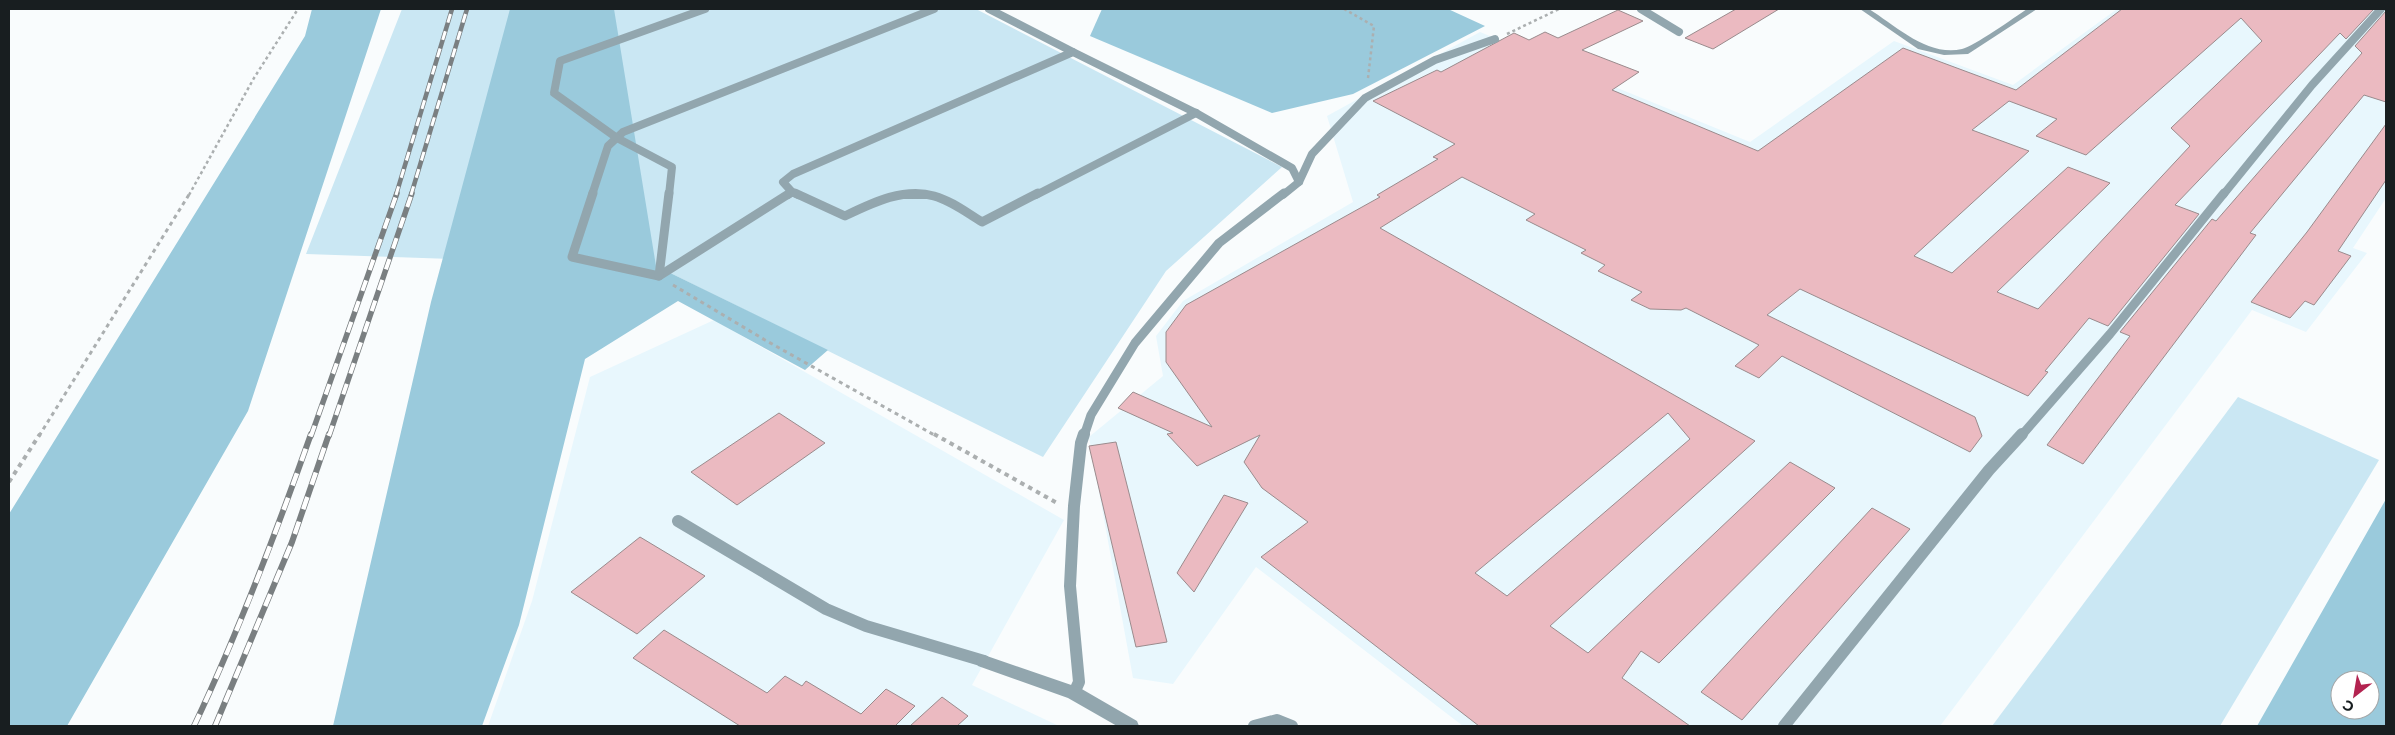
<svg xmlns="http://www.w3.org/2000/svg" width="2395" height="735" viewBox="0 0 2395 735" font-family="Montserrat,sans-serif">
	<style>
		.built { fill: #e8f7fd }
		.green { fill: #cae7f3 }
		.forest { fill: #9acadc; fill-rule: evenodd }
		.building { fill: #ebbac1; stroke: #9a8b8d; fill-rule: evenodd }
		.lines { fill: none; stroke-linecap: round; stroke-linejoin: round }
		.path-far2 { stroke: #abafb0; stroke-width: 2.5; stroke-dasharray: 3 3; stroke-linecap: butt }
		.path-far1 { stroke: #abafb0; stroke-width: 3; stroke-dasharray: 4 4; stroke-linecap: butt }
		.path { stroke: #abafb0; stroke-width: 4; stroke-dasharray: 4.5 4.5; stroke-linecap: butt }
		.service-far2 { stroke: #92a6ae; stroke-width: 8 }
		.service-far1 { stroke: #92a6ae; stroke-width: 9 }
		.service { stroke: #92a6ae; stroke-width: 12 }
		.minor { fill: #92a6ae; fill-rule: evenodd }
		.rail-far2-casing { stroke: #7a7f81; stroke-width: 4.5 }
		.rail-far1-casing { stroke: #7a7f81; stroke-width: 5.5 }
		.rail-casing { stroke: #7a7f81; stroke-width: 6 }
		.rail-far2 { stroke: #fff; stroke-width: 3; stroke-dasharray: 9; stroke-linecap: butt }
		.rail-far1 { stroke: #fff; stroke-width: 4; stroke-dasharray: 11; stroke-linecap: butt }
		.rail { stroke: #fff; stroke-width: 4.5; stroke-dasharray: 13; stroke-linecap: butt }
	</style>
	<rect width="100%" height="100%" fill="#f9fcfd"/>
	<g class="built">
		<polygon points="2117,9 2386,9 2386,198 2353,248 2367,253 2306,332 2252,310 1940,726 1463,726 1256,567 1173,684 1133,678 1089,437 1163,376 1156,336 1183,301 1353,202 1327,116 1480,32 1750,142 1894,41 2013,85"/>
		<polygon points="714,320 1064,520 972,685 1059,726 488,726 532,601 590,377"/>
	</g>
	<g class="green">
		<polygon points="402,9 976,9 1282,167 1166,271 1043,457 656,266 306,254"/>
		<polygon points="2238,397 2379,460 2220,726 1992,726"/>
	</g>
	<g class="forest">
		<polygon points="312,9 381,9 248,411 67,726 9,726 9,514 305,36"/>
		<polygon points="510,9 614,9 656,266 828,350 805,370 678,301 585,359 519,625 482,726 333,726 431,302"/>
		<polygon points="1102,9 1448,9 1485,26 1353,94 1272,113 1090,36"/>
		<path d="M2386,499V726H2257ZM2340,680H2370V710H2340Z"/>
	</g>
	<g class="building">
		<polygon points="1736,9 1779,9 1713,49 1685,38"/>
		<path d="M2122,9H2374L2346,39L2340,33L2175,205L2199,214L2108,326L2089,318L2045,371L2048,372L2028,396L1800,289L1767,315L1975,417L1982,436L1970,452L1782,356L1759,378L1735,366L1759,345L1686,308L1681,310L1650,309L1631,300L1642,292L1598,271L1605,265L1581,253L1586,250L1526,220L1535,214L1462,177L1380,228L1755,441L1550,626L1588,653L1790,462L1835,488L1659,663L1641,651L1622,678L1690,726H1479L1261,557L1308,522L1262,488L1244,462L1260,435L1197,466L1167,434L1173,433L1118,408L1133,392L1212,427L1166,362V332L1186,305L1380,197L1377,195L1438,159L1433,157L1455,144L1373,101L1437,70L1441,72L1514,33L1529,40L1545,32L1558,38L1618,10L1643,21L1582,50L1639,72L1612,90L1758,151L1903,48L2016,90ZM2241,18L2262,41L2171,128L2190,146L2038,309L1997,292L2110,183L2068,167L1952,273L1914,256L2029,151L1972,130L2009,101L2057,119L2036,136L2086,155ZM1668,413L1690,439L1507,596L1475,573Z"/>
		<polygon points="2386,11 2386,102 2364,95 2250,233 2256,235 2083,464 2047,445 2130,336 2120,332 2212,219 2216,221 2362,53 2355,46"/>
		<polygon points="2386,124 2386,180 2338,251 2351,256 2314,305 2305,301 2290,318 2251,302 2307,232"/>
		<polygon points="779,413 825,443 737,505 691,472"/>
		<polygon points="1116,442 1167,642 1136,647 1089,446"/>
		<polygon points="1224,495 1248,503 1194,592 1177,573"/>
		<polygon points="1872,508 1910,529 1742,720 1701,692"/>
		<polygon points="640,537 705,576 637,634 571,592"/>
		<polygon points="664,630 767,693 785,676 802,686 806,681 861,714 886,689 915,706 895,726 740,726 633,658"/>
		<polygon points="942,697 968,716 957,726 910,726"/>
	</g>
	<g class="lines">
		<g class="path-far2">
			<polyline points="1344,9 1374,26 1368,78"/>
			<polyline points="1507,34 1559,9"/>
			<polyline points="189,195 254,78 298,9"/>
		</g>
		<g class="path-far1">
			<polyline points="673,285 765,340 936,436"/>
			<polyline points="39,436 190,193"/>
		</g>
		<g class="path">
			<polyline points="934,434 1057,503"/>
			<polyline points="9,482 40,434"/>
		</g>
		<g class="service-far2">
			<polyline points="989,9 1073,52"/>
			<polyline points="1641,9 1679,32"/>
			<polyline points="1196,113 1292,168 1299,182"/>
			<polyline points="592,195 608,146 623,132 934,9"/>
			<polyline points="669,195 672,167 617,138 554,93 560,61 705,9"/>
			<polyline points="788,195 792,192"/>
			<polyline points="798,195 792,192 783,182 793,174 1073,52 1196,113"/>
			<polyline points="903,195 929,195"/>
			<polyline points="1036,195 1196,113"/>
			<polyline points="1283,195 1299,182 1312,154 1365,98 1435,60 1495,39"/>
			<polyline points="2223,195 2312,85 2381,9"/>
		</g>
		<g class="service-far1">
			<polyline points="593,193 572,257 659,276 790,193"/>
			<path d="M795,193L845,216C872,203 904,187 934,196C952,201 967,213 982,222L1038,193"/>
			<polyline points="659,276 669,193"/>
			<polyline points="1084,436 1091,415 1135,343 1219,243 1284,193"/>
			<polyline points="2021,436 2110,334 2224,193"/>
		</g>
		<g class="service">
			<polyline points="678,521 826,609 866,626 984,661"/>
			<polyline points="1074,693 1079,682 1070,586 1074,506 1081,443 1084,434"/>
			<polyline points="1254,726 1277,720 1292,726"/>
			<polyline points="1784,726 1989,470 2022,434"/>
		</g>
		<g class="minor">
			<path d="M1860,9H1869C1896,26 1928,57 1962,49C1973,47 2015,17 2027,9H2037L1968,54L1944,55L1918,49Z"/>
			<polygon points="984,655 1080,688 1137,721 1139,726 1117,726 1068,698 978,666 976,661 978,656"/>
		</g>
		<g class="rail-far2-casing">
			<g id="rail-far2">
				<polyline points="396,195 452,9"/>
				<polyline points="411,195 467,9"/>
			</g>
		</g>
		<g class="rail-far1-casing">
			<g id="rail-far1">
				<polyline points="311,436 397,193"/>
				<polyline points="329,436 412,193"/>
			</g>
		</g>
		<g class="rail-casing">
			<g id="rail">
				<path d="M194,726C239,631 276,533 311,434"/>
				<polyline points="215,726 292,542 329,434"/>
			</g>
		</g>
		<use href="#rail-far2" class="rail-far2"/>
		<use href="#rail-far1" class="rail-far1"/>
		<use href="#rail" class="rail"/>
	</g>
	<rect width="2395" height="735" fill="none" stroke="#181e20" stroke-width="20"/>
	<g transform="translate(2355 695) rotate(211)"><circle r="24" fill="#ffffff" stroke="#a3a5a6"/>
	<path d="M0-4L9 19L0 12L-9 19Z" fill="#b32350"/>
	<text y="-8" font-size="14" font-weight="bold" text-anchor="middle" fill="#181e20">С</text>
	</g>
</svg>
